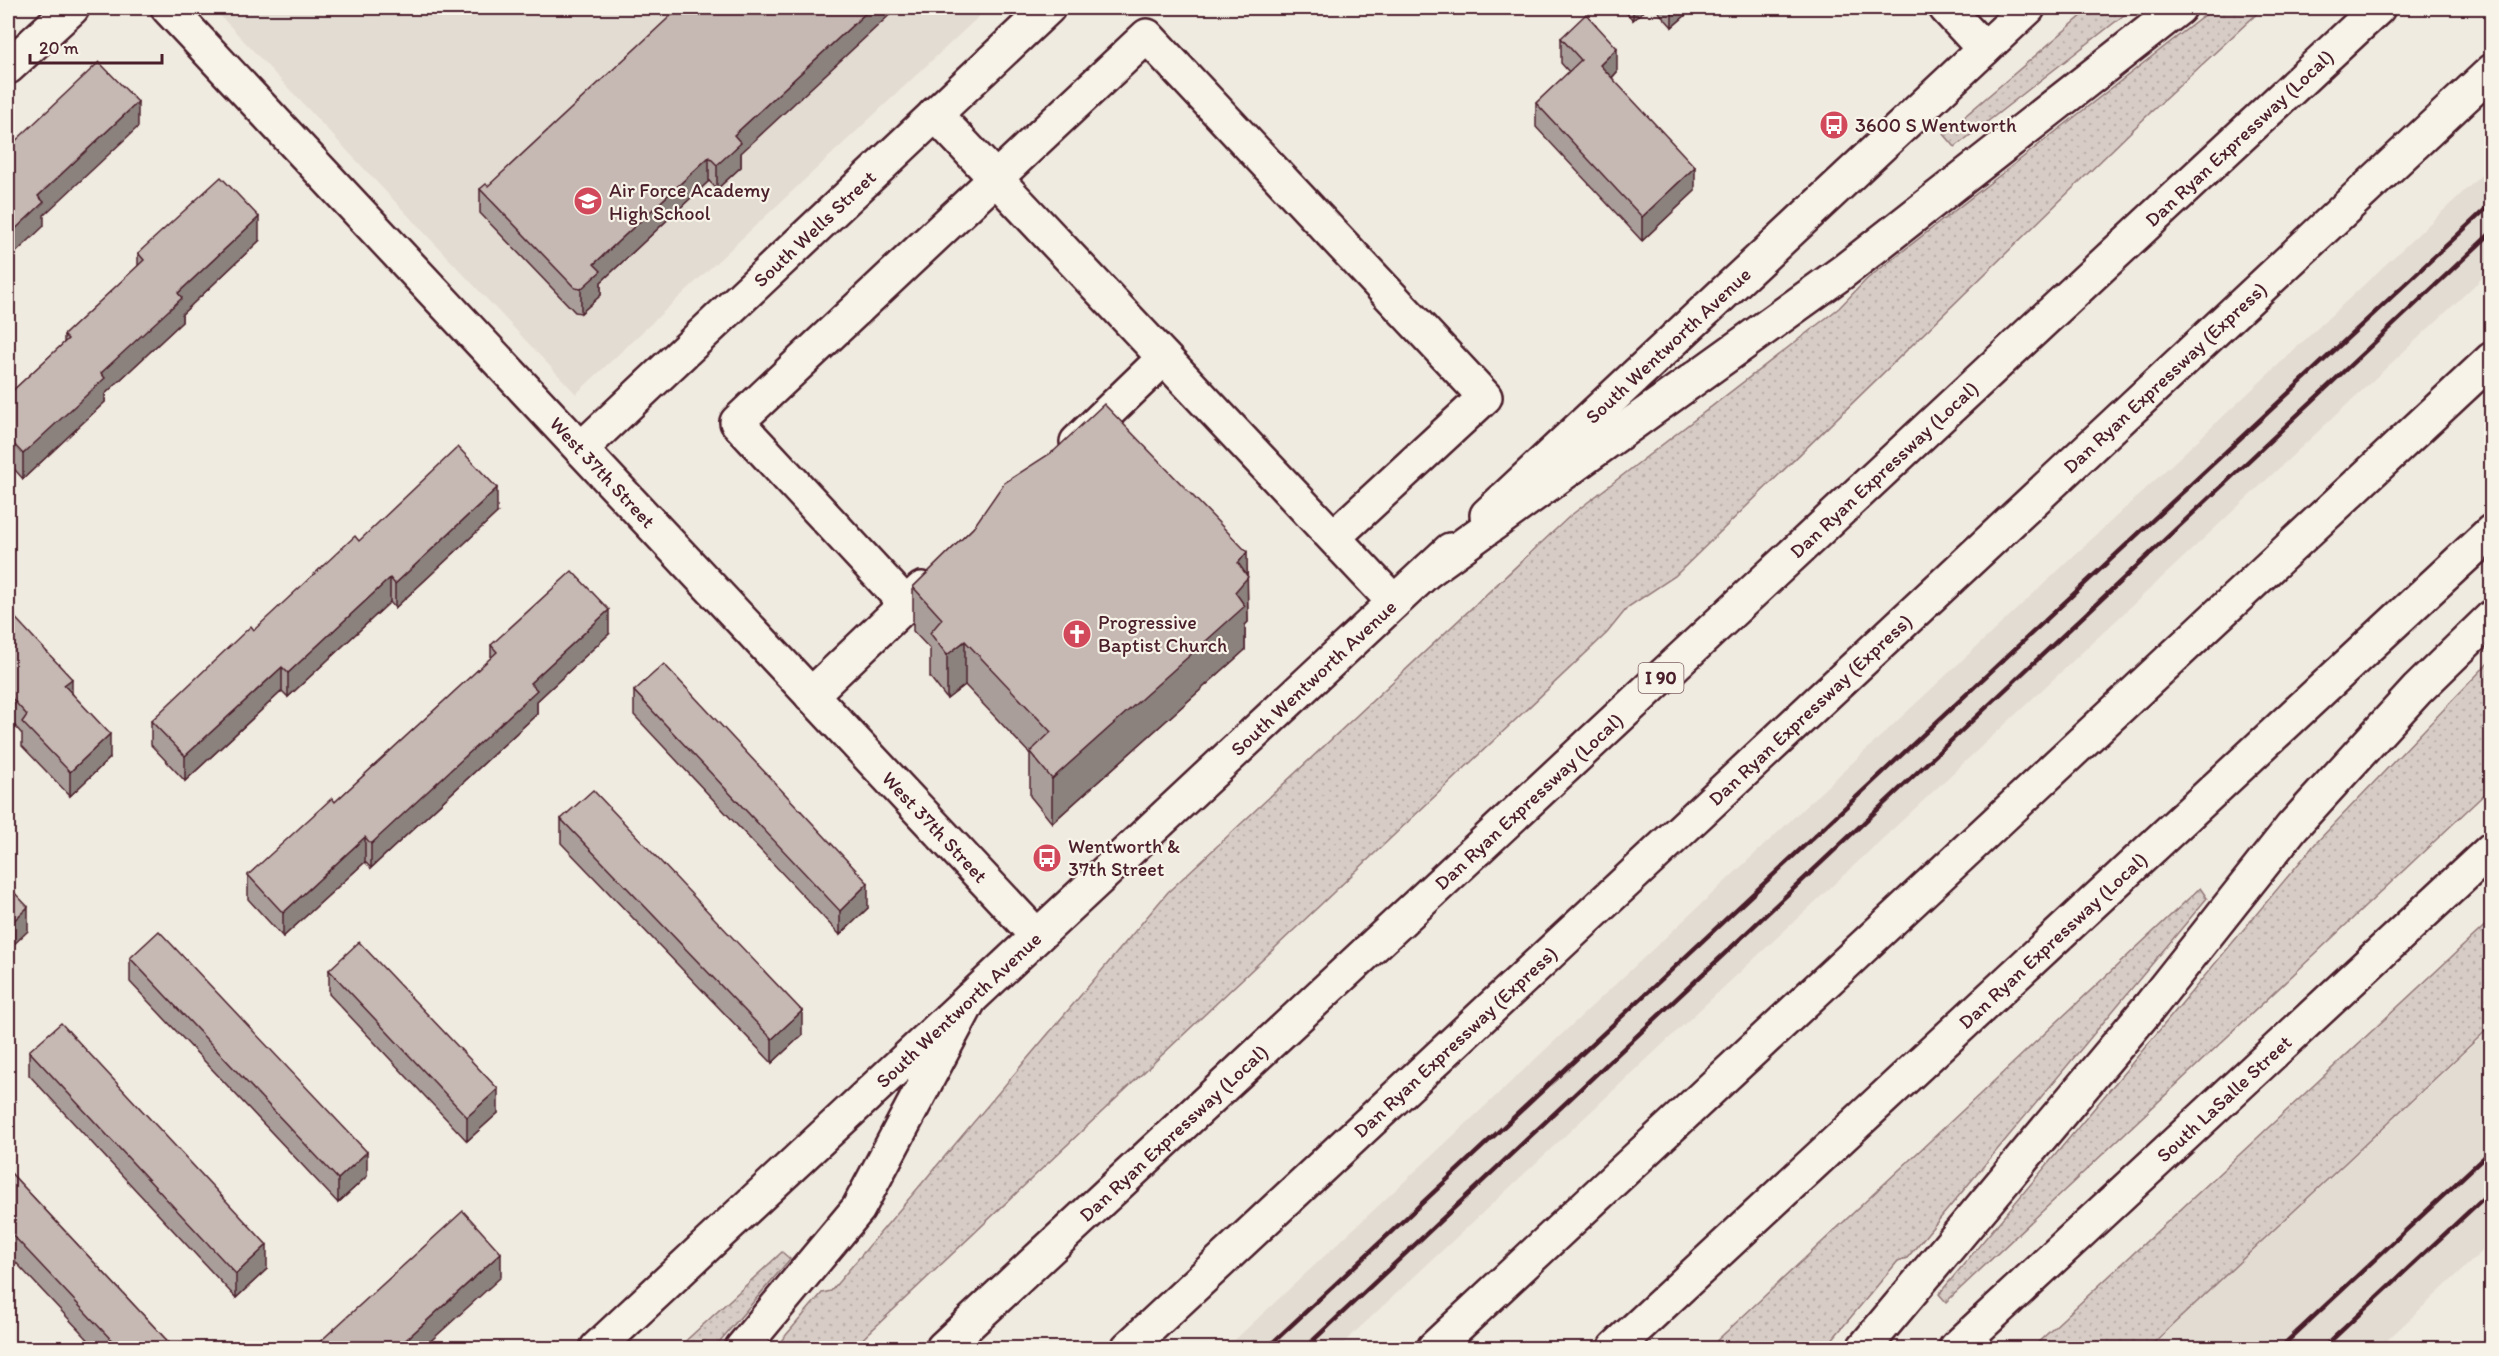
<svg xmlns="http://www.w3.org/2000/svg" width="2499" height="1356" viewBox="0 0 2499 1356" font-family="Itim,sans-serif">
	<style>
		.built { fill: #e3dcd2 }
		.grass { fill: url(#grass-dots); stroke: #917678; stroke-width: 1.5 }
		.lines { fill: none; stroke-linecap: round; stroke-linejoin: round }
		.minor-casing { stroke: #4a1f2b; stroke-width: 38 }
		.major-casing { stroke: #4a1f2b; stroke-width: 38 }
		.highway-casing { stroke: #4a1f2b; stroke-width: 38 }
		.minor { stroke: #f7f3e8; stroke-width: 33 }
		.major { stroke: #f7f3e8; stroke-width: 33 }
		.highway { stroke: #f7f3e8; stroke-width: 33 }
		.rail { stroke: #4a1f2b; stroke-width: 4.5 }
		.wall { fill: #aa9e9a; stroke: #4a1f2b; stroke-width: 1.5 }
		.shaded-wall { fill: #8b817d; stroke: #4a1f2b; stroke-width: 1.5 }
		.building { fill: #c6b8b3; stroke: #4a1f2b; stroke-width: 1.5 }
		.labels { text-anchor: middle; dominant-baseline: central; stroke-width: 4.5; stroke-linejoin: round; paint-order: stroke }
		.shield { fill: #f7f3e8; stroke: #7e5f64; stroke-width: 1.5 }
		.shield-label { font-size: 18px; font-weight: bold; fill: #4a1f2b }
		.poi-label { font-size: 20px; fill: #4a1f2b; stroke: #f7f3e8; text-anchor: start }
		.street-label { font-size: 20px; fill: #4a1f2b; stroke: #f7f3e8 }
	</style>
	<defs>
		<pattern id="grass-dots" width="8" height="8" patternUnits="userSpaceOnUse" patternTransform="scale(1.5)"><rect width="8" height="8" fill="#d8cdc6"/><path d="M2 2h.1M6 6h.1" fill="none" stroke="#bbb0aa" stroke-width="1.8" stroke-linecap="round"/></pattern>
	</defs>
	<rect width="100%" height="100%" fill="#f0ebe0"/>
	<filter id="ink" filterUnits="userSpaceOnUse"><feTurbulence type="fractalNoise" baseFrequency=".0167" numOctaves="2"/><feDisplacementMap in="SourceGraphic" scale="12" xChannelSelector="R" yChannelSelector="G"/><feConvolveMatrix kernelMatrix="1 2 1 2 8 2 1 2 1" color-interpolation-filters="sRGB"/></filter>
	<g filter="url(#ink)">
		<g class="built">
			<polygon points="213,8 988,8 576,394"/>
			<polygon points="2491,166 2491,270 1338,1348 1226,1348"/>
			<polygon points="2491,1028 2491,1243 2379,1348 2149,1348"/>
		</g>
		<g class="grass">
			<polygon points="2091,8 2133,8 1955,147 1944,134"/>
			<polygon points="2214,8 2263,8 2151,112 1675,576 1628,607 1607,633 853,1348 775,1348 822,1293 831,1291 1168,892 1570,516 1839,308 1867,279"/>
			<polygon points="2491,660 2491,788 1946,1302 1939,1294 2315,844"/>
			<polygon points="2200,888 2207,898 1907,1258 1898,1261 1825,1348 1709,1348"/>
			<polygon points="2491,920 2491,1026 2148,1348 2032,1348"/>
			<polygon points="782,1252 790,1259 714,1348 678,1348"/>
		</g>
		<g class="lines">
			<g class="minor-casing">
				<g id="minor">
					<path id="s1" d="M168,8L1037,936"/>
					<polyline points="1946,8 1984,49"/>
					<polyline points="8,67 72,8"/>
					<polyline points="935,114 1394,602"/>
					<polyline points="1077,442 1164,358"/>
					<path id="s2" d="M581,449L1048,8"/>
					<polyline points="906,604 737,422 1147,36 1485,397 1334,537"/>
					<polyline points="811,695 922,589"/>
				</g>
			</g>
			<g class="major-casing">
				<g id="major">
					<path id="s3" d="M1487,515L2028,8"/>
					<path id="s4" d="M597,1348L1450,550"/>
					<path id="s5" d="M1956,1348L2492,849"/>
				</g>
			</g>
			<g class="highway-casing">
				<g id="highway">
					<polyline points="1429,570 1844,271 2179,8"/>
					<polyline points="742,1348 858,1209 970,999"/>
					<path id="s6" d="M943,1348L2378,8"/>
					<path id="s7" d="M1128,1348L2492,71"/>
					<polyline points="1434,1348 2492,359"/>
					<path id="s8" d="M1615,1348L2492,531"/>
					<polyline points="1864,1348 2151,1005 2292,827 2417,690 2492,617"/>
				</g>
			</g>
			<use href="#minor" class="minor"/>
			<use href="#major" class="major"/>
			<use href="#highway" class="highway"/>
			<g class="rail">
				<polyline points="1267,1348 2492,203"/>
				<polyline points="1305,1348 2492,232"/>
				<polyline points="2280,1348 2492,1150"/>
				<polyline points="2323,1348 2492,1190"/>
			</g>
		</g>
		<g class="wall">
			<polygon points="1622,8 1647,8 1633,20"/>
			<polygon points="1655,8 1694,8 1672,27"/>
			<polygon points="1694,8 1708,8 1701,14"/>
			<polygon points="1561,38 1617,72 1612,78 1695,191 1642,241 1536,127 1536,103 1569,72 1561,63"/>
			<polygon points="741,153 741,167 717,189 709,181 601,282 601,295 581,313 575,312 480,213 480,189 488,186"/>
			<polygon points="259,241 182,314 182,322 105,394 105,402 23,479 8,462 8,395 64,343 64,335 138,266 138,253"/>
			<polygon points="497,513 395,608 390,602 288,697 282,691 185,781 151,745 151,721 359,541"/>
			<polygon points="973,528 1247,576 1248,622 1245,625 1245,650 1052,823 1030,796 1030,754 965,685 947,699 930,677 930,649 913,631 913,587"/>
			<polygon points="8,610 72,693 110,758 70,796 22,746 22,734 8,718"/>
			<polygon points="609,634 537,701 537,714 371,868 365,862 283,937 248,899 248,875 335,802 491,658 491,645"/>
			<polygon points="634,691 868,908 840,935 634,715"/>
			<polygon points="561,819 802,1035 772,1063 561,843"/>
			<polygon points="130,958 367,1176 338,1203 130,982"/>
			<polygon points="329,970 498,1113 467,1141 329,994"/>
			<polygon points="29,1051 267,1269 236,1298 29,1075"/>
			<polygon points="8,1170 174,1348 96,1348 8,1254"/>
		</g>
		<g class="shaded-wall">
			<polygon points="871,8 897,8 741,153 741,167 717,189 717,165 734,135"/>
			<polygon points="1633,8 1647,8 1633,20"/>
			<polygon points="1672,8 1694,8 1672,27"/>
			<polygon points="1701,8 1708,8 1701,14"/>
			<polygon points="1617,48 1617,72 1600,90 1600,65"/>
			<polygon points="138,102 138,127 44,215 44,226 8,260 8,236 38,196"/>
			<polygon points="709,157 709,181 601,282 601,295 581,313 581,289 594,264"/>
			<polygon points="1695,167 1695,191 1642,241 1642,217"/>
			<polygon points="259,217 259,241 182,314 182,322 105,394 105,402 23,479 23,454 178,293"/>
			<polygon points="497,488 497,513 395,608 395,584"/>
			<polygon points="1247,552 1248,622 1245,625 1245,650 1052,823 1052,779 1235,592 1238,563"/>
			<polygon points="390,578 390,602 288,697 288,673"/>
			<polygon points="609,610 609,634 537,701 537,714 371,868 371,844 530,683"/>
			<polygon points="965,641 965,685 947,699 947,655"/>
			<polygon points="282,667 282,691 185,781 185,756"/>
			<polygon points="72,679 72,703 64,685"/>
			<polygon points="110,734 110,758 70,796 70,772"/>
			<polygon points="365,837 365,862 283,937 283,913"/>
			<polygon points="868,883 868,908 840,935 840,911"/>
			<polygon points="28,907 28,931 8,950 8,926"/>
			<polygon points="9,974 9,998 8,1000 8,976"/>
			<polygon points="802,1011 802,1035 772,1063 772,1039"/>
			<polygon points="498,1089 498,1113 467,1141 467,1117"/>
			<polygon points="367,1152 367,1176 338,1203 338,1179"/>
			<polygon points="267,1245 267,1269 236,1298 236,1274"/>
			<polygon points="501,1253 501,1277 423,1348 397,1348"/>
		</g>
		<g class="building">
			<polygon points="679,8 871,8 734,135 741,143 717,165 709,157 594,264 601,271 581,289 575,288 480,189 486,184 488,186"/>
			<polygon points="1586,14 1617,48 1600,65 1695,167 1642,217 1536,103 1581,60 1561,38"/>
			<polygon points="99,62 138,102 38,196 44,202 8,236 8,148"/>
			<polygon points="221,177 259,217 178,293 182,298 101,373 105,378 23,454 8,438 8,395 68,339 64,335 144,260 138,253"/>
			<polygon points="1104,404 1247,552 1238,563 1248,577 1235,592 1245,606 1052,779 1030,752 1051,732 965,641 947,655 930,633 942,619 913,587 973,528 1004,483 1054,451"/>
			<polygon points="458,447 497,488 395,584 390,578 288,673 282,667 185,756 151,721 251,626 254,630 355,536 359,541"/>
			<polygon points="572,571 609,610 530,683 537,690 371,844 365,837 283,913 248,875 332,798 335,802 497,652 491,645"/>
			<polygon points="8,610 72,679 64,685 110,734 70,772 22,722 27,715 8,694"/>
			<polygon points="664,664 868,883 840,911 634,691"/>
			<polygon points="593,790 802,1011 772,1039 561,819"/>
			<polygon points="8,886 28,907 8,926"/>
			<polygon points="159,931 367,1152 338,1179 130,958"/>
			<polygon points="359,942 498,1089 467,1117 329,970"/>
			<polygon points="61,1023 267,1245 236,1274 29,1051"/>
			<polygon points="8,1170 174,1348 119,1348 8,1230"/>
			<polygon points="463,1211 501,1253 397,1348 313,1348"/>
		</g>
	</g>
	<defs>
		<g id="bus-disc" transform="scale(1.5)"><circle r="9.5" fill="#d1495b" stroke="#f7f3e8"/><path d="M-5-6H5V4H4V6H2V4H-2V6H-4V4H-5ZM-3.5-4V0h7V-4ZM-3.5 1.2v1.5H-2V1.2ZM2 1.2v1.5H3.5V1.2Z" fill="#fff"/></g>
		<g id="school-disc" transform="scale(1.5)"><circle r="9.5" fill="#d1495b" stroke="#f7f3e8"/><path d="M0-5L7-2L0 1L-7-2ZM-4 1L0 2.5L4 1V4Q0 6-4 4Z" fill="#fff"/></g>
		<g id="church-disc" transform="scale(1.5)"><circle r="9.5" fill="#d1495b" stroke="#f7f3e8"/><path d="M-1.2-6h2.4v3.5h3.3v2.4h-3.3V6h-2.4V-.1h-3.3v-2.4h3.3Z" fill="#fff"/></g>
	</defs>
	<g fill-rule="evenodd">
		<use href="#bus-disc" x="1834" y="125"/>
		<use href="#school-disc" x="588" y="201"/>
		<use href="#church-disc" x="1077" y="634"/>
		<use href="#bus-disc" x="1047" y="858"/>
	</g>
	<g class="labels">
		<rect class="shield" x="1638.5" y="663" width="45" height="30" rx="4.5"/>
		<g class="shield-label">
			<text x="1661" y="678">I 90</text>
		</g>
		<g class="poi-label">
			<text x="1855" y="125">3600 S Wentworth</text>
			<text x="609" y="190">Air Force Academy<tspan x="609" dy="23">High School</tspan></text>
			<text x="1098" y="622">Progressive<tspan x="1098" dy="23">Baptist Church</tspan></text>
			<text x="1068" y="846">Wentworth &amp;<tspan x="1068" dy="23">37th Street</tspan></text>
		</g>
		<g class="street-label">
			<text stroke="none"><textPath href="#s6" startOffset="1773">Dan Ryan Expressway (Local)</textPath></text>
			<text stroke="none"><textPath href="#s2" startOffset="321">South Wells Street</textPath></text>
			<text stroke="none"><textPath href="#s3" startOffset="248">South Wentworth Avenue</textPath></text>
			<text stroke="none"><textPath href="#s7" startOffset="1420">Dan Ryan Expressway (Express)</textPath></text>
			<text stroke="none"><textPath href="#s6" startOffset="1287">Dan Ryan Expressway (Local)</textPath></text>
			<text stroke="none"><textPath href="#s1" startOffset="636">West 37th Street</textPath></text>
			<text stroke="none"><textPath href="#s4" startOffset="981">South Wentworth Avenue</textPath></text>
			<text stroke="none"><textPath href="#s7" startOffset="934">Dan Ryan Expressway (Express)</textPath></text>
			<text stroke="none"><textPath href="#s6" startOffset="801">Dan Ryan Expressway (Local)</textPath></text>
			<text stroke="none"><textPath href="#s1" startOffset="1122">West 37th Street</textPath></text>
			<text stroke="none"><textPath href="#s8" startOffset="598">Dan Ryan Expressway (Local)</textPath></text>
			<text stroke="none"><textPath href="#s4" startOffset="495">South Wentworth Avenue</textPath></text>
			<text stroke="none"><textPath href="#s7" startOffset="448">Dan Ryan Expressway (Express)</textPath></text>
			<text stroke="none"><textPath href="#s5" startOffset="366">South LaSalle Street</textPath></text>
			<text stroke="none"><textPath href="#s6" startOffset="315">Dan Ryan Expressway (Local)</textPath></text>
		</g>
	</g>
	<rect width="2499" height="1356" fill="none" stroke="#f7f3e8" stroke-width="30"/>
	<rect x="15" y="15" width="2469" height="1326" fill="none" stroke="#4a1f2b" stroke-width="2" filter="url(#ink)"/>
	<path d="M30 54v9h132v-9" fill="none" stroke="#4a1f2b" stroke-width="3"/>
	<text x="39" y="54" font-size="18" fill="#4a1f2b" stroke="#f7f3e8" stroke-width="4.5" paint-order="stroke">20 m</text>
</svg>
